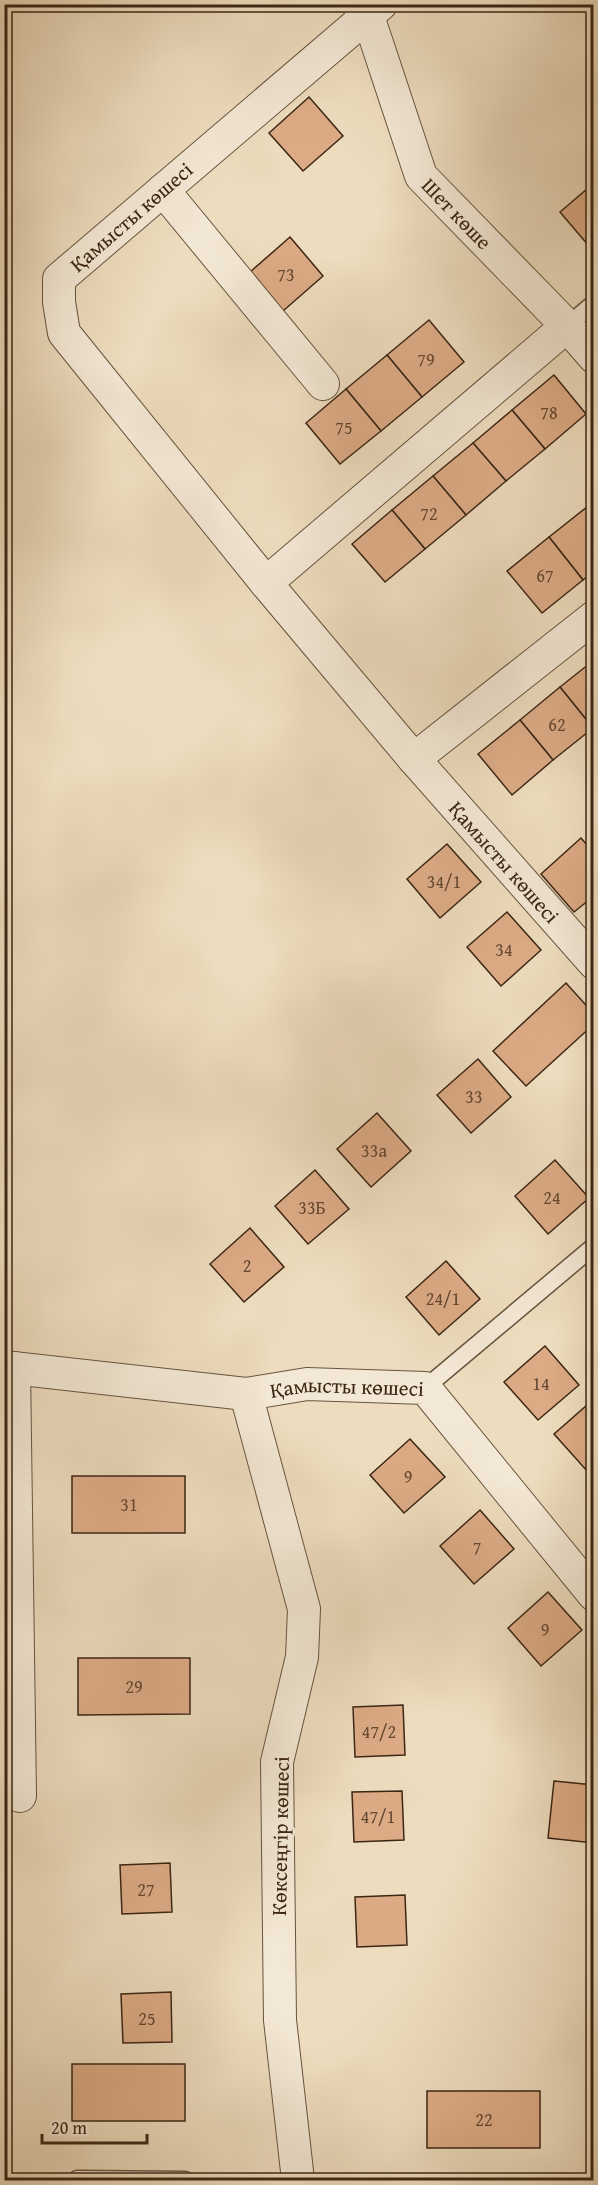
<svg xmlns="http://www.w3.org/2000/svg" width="598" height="2185" viewBox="0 0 598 2185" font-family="'Gentium Book Plus',serif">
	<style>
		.building { fill: #dcab86; stroke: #3c2614; stroke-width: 1.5 }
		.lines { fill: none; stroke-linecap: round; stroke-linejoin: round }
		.lane-casing { stroke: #68543e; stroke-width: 19 }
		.street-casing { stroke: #68543e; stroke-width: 34 }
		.lane { stroke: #f3e8d5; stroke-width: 16 }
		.street { stroke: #f3e8d5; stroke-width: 32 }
		.labels { text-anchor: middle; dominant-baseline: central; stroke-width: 5; stroke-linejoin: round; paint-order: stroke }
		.number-label { font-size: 18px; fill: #644730 }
		.street-label { font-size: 21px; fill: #3c2614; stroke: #f3e8d5 }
	</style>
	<rect width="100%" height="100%" fill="#eddcbe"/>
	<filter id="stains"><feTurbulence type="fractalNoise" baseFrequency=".00333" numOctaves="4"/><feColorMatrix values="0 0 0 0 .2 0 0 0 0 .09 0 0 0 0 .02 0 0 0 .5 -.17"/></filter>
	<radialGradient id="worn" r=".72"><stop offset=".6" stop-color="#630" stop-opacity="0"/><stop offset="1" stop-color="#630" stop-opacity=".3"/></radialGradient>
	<g class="building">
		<polygon points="309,97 343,136 303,171 269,133"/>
		<polygon points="594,183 594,252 560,212"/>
		<polygon points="290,237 323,276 283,311 249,273"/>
		<polygon points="429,320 464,362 422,397 387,355"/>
		<polygon points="387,355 422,397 381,431 346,389"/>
		<polygon points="554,375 586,414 545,449 512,410"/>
		<polygon points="346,389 381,431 340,464 306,423"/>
		<polygon points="512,410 545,449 506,481 473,443"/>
		<polygon points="473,443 506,481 466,515 433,476"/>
		<polygon points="433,476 466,515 425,549 392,510"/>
		<polygon points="592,503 594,571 583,580 549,537"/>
		<polygon points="392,510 425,549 385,582 352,544"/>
		<polygon points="549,537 583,580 542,613 507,571"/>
		<polygon points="594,660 594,727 593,728 560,687"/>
		<polygon points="560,687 593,728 553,760 520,720"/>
		<polygon points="520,720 553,760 512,795 478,754"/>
		<polygon points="581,838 594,853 594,896 574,912 541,874"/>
		<polygon points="447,844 481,882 440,918 407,879"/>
		<polygon points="507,912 541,950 501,986 467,947"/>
		<polygon points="566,983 594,1014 594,1024 526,1086 493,1051"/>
		<polygon points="478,1059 511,1097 471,1133 437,1095"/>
		<polygon points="377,1113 411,1151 371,1187 337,1149"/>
		<polygon points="555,1160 589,1198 548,1234 515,1196"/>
		<polygon points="315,1170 349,1209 308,1244 275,1206"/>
		<polygon points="250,1228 284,1267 244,1302 210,1264"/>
		<polygon points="446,1261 480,1299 439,1335 406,1297"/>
		<polygon points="545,1346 579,1385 538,1420 504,1382"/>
		<polygon points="594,1399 594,1467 588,1472 554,1434"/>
		<polygon points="410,1439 445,1477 404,1513 370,1475"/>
		<rect x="72" y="1476" width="113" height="57"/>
		<polygon points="480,1510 514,1549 474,1584 440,1546"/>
		<polygon points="548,1592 582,1630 541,1666 508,1628"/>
		<polygon points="78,1658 190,1658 190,1714 78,1715"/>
		<polygon points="403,1705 405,1755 355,1757 353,1707"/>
		<polygon points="554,1781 594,1785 594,1843 548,1838"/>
		<polygon points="402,1791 404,1840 354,1842 352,1792"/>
		<polygon points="170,1863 172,1912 122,1914 120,1865"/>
		<polygon points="405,1895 407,1945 357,1947 355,1897"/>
		<polygon points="171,1992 172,2042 123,2043 121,1994"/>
		<rect x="72" y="2064" width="113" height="57"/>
		<rect x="427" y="2091" width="113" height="57"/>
	</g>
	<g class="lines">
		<g class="lane-casing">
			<g id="lane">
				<polyline points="567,326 594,303"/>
				<polyline points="425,1388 594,1246"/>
				<polyline points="77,2179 185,2180"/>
			</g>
		</g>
		<g class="street-casing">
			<g id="street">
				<path id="s1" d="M358,4L368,16L421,176L567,326L594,357"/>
				<path id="s2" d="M381,4L59,279V302L64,333L266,583L414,759L594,963"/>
				<polyline points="163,190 323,384"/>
				<polyline points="266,583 567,326"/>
				<polyline points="414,759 594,617"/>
				<path id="s3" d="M4,1367L246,1394L307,1384L425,1388L594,1595"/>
				<polyline points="14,1368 20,1796"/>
				<polyline points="246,1394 304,1609 302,1657 277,1762 280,2020 298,2180"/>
			</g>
		</g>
		<use href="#lane" class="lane"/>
		<use href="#street" class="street"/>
	</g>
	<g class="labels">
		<g class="number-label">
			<text x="286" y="274">73</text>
			<text x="426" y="359">79</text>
			<text x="549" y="412">78</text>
			<text x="344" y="427">75</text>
			<text x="429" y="513">72</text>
			<text x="545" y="575">67</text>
			<text x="557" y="724">62</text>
			<text x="444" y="881">34/1</text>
			<text x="504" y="949">34</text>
			<text x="474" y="1096">33</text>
			<text x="374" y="1150">33а</text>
			<text x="552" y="1197">24</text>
			<text x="312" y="1207">33Б</text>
			<text x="247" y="1265">2</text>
			<text x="443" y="1298">24/1</text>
			<text x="541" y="1383">14</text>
			<text x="408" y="1476">9</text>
			<text x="129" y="1504">31</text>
			<text x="477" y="1547">7</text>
			<text x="545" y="1629">9</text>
			<text x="134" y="1686">29</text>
			<text x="379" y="1731">47/2</text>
			<text x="378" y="1816">47/1</text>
			<text x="146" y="1889">27</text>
			<text x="147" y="2018">25</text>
			<text x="484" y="2119">22</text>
		</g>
		<g class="street-label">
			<text stroke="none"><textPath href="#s1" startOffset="236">Шет көше</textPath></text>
			<text transform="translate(131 217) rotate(-41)">Қамысты көшесі</text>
			<text stroke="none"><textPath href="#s2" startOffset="1166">Қамысты көшесі</textPath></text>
			<text stroke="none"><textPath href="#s3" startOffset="345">Қамысты көшесі</textPath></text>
			<text transform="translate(280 1836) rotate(-89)">Көксеңгір көшесі</text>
		</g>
	</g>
	<rect width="598" height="2185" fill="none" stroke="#eddcbe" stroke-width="24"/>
	<rect x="6" y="6" width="586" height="2173" fill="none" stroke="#3c2614" stroke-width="3"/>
	<rect x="12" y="12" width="574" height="2161" fill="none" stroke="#3c2614" stroke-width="1.5"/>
	<path d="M42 2134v9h105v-9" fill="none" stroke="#3c2614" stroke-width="3"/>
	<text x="51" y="2134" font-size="18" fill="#3c2614" stroke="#f3e8d5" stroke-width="4.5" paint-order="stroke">20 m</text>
	<rect width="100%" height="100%" filter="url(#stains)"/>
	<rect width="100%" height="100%" fill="url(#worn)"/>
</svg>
